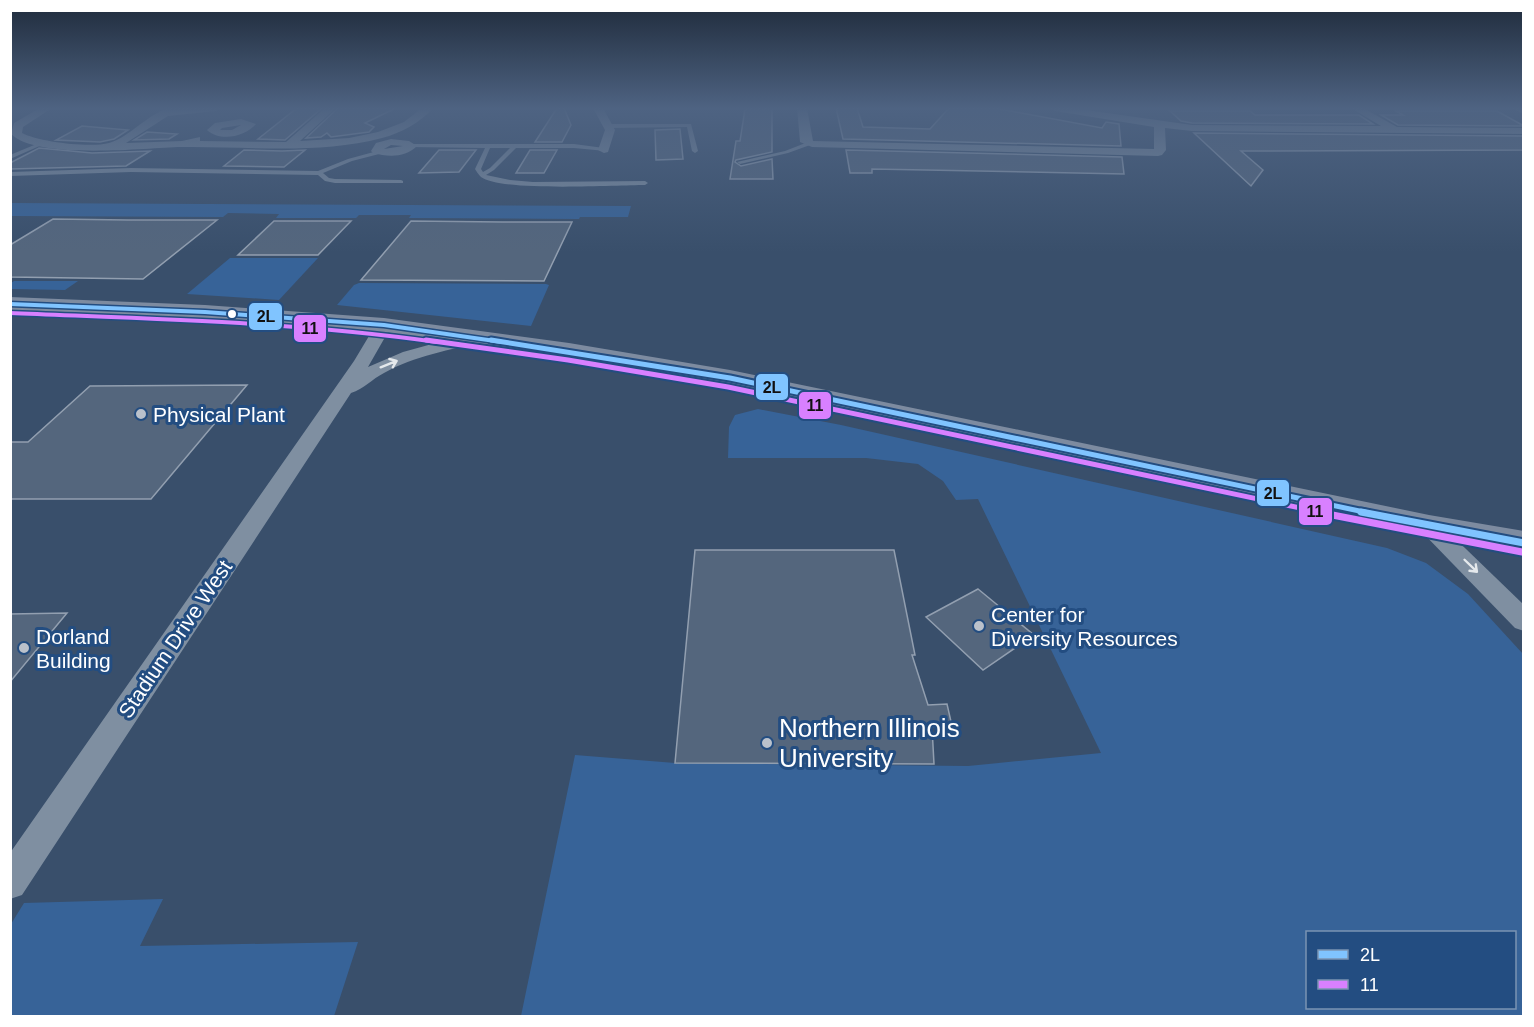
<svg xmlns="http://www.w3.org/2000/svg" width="1534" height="1027" viewBox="0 0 1534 1027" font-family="Helvetica,sans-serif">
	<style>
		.green { fill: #376398; fill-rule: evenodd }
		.building { fill: #54667d; stroke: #929fb0; stroke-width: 1.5 }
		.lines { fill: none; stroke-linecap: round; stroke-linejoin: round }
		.lane { fill: #7f8fa1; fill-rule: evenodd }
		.street { fill: #7f8fa1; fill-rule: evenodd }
		.primary { fill: #7d8ba0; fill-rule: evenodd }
		.bus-1-far2-casing { stroke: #234d81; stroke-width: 7 }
		.bus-1-far1-casing { stroke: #234d81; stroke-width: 9 }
		.bus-1-casing { stroke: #234d81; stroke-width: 11 }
		.bus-2-far2-casing { stroke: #234d81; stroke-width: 7 }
		.bus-2-far1-casing { stroke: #234d81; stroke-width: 9 }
		.bus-2-casing { stroke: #234d81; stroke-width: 11 }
		.bus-1-far2 { stroke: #80c4ff; stroke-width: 4 }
		.bus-1-far1 { stroke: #80c4ff; stroke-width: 5 }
		.bus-1 { stroke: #80c4ff; stroke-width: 7 }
		.bus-2-far2 { stroke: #d880ff; stroke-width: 4 }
		.bus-2-far1 { stroke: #d880ff; stroke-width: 5 }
		.bus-2 { stroke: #d880ff; stroke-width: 7 }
		.oneway { stroke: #e5e9ec }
		.bus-dot { fill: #fff; stroke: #234d81; stroke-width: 2 }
		.poi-dot { fill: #bac1cb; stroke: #234d81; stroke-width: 2 }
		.labels { text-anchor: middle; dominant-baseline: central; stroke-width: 6; stroke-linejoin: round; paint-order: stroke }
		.poi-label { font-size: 21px; fill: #fff; stroke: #234d81; text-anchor: start }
		.street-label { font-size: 21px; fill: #fff; stroke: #234d81 }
		.near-poi-label { font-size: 26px; fill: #fff; stroke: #234d81; text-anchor: start }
		.line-badge { stroke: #234d81; stroke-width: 2 }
		.pale-badge-label { font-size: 16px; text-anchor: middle; font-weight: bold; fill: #111 }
	</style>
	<rect width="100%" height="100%" fill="#394f6b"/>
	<g class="green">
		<polygon points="11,203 631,206 628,217 580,217 579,219 409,218 411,215 359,215 356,218 276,218 279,214 228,213 223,217 11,216"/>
		<polygon points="230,258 318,258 279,300 187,294"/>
		<polygon points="14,281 78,281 65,290 11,289 11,283"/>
		<polygon points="359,283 546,284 549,285 531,326 337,305 354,285"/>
		<path d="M758,409L841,425L1387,548L1426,563L1468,594L1523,654V1016H521L575,755L675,763L968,766L1101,753L978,499L956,500L943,481L918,464L866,458H728L729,427L735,415ZM1308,932H1514V1008H1308Z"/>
		<polygon points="163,899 140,946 358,942 334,1016 11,1016 11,924 24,903"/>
	</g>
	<g class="building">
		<polygon points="297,108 322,108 285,140 258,139"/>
		<polygon points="338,108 396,108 365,123 374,127 369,132 331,137 327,133 321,137 306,138"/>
		<polygon points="557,108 564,108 571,125 562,142 535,142"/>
		<polygon points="836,108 857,108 863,127 930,129 949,108 994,108 1102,128 1106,122 1119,124 1121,146 843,139"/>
		<polygon points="745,109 772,109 772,152 736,160 735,162 741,166 772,159 773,179 730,179 736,141 740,141"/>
		<polygon points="1170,111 1250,111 1255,115 1359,115 1373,124 1192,123 1181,121"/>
		<polygon points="1396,111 1497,111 1524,126 1398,125 1381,115 1403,115"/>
		<polygon points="82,126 128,130 114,139 100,142 56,140"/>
		<polygon points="680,129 683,159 656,160 655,130"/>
		<polygon points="147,132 177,134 169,139 134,140"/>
		<polygon points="1194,133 1524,136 1524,150 1241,151 1263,170 1251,186"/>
		<polygon points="39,148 92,153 150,151 126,166 10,169 10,163"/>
		<polygon points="244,150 282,151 305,150 284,167 224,166"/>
		<polygon points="439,150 476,150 459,172 419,173"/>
		<polygon points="530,150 557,150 544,173 516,173"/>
		<polygon points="846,150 1122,157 1124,174 926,170 872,169 872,173 850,173"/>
		<polygon points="53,219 128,220 217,220 143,279 10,277 10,245"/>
		<polygon points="274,221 351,221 318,255 238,255"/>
		<polygon points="411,221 502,222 572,222 544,281 361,280"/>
		<polygon points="247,385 151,499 10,499 10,442 28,442 90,386"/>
		<polygon points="695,550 894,550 915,655 912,655 928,705 947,704 952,726 932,727 934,764 675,763"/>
		<polygon points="978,589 1034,635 983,670 926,617"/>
		<polygon points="67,613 10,682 10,614"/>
	</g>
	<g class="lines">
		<g class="lane">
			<polygon points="691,124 698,151 695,153 692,151 687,127 608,128 605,126 608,124"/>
			<polygon points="808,142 810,145 788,153 740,164 737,162 785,151"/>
			<polygon points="39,143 44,144 10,159 10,155"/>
			<path d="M411,144H574L604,148L606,151L574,148H516L494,170L486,175L510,180L533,182L645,181L648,183L645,185C615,185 501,192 481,177C479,175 476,171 475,169L485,148L409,147ZM490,148H510L490,168L483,172L481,169Z"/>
			<polygon points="381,150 383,153 352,161 323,173 329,178 335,179 401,180 403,181 403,183 335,183 325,181 318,175 131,172 10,176 10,172 131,168 318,171 348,159"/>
		</g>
		<g class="street">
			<path d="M40,108H52L23,127L22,133C39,142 90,148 109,143C125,139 144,119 161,111C177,104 204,107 221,108L216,111L168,116L126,143L182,141L200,137V141L286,142L325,108H336L300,141L349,138L378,132L404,122L422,108H433C420,123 401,133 382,138C317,155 248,146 181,147C144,148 37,160 11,134L14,123Z"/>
			<polygon points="593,108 603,108 615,130 608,152 604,153 598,150 605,130"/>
			<polygon points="797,108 807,108 813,141 1154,149 1154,127 1055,111 1050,108 1072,108 1192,125 1381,126 1351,108 1363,108 1397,127 1524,128 1524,134 1192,131 1165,128 1166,150 1162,155 1158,156 812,147 800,142"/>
			<polygon points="1512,108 1524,108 1524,114"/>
			<path d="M241,119L256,124C245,137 220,142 207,130L215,123ZM241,125L232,130H220L222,128Z"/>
			<path d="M391,139L409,141L417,146C405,158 388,157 373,153L371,151L376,143ZM391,145L403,146L384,149Z"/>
			<path d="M384,320L392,325L368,367L403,352L472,333H484L487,337L484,341C451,350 414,356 384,373C372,379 364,389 351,393L22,895L10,899V853L354,361L378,321Z"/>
			<polygon points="1429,518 1437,521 1524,605 1524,631 1515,628 1421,531 1418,526 1421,521"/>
		</g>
		<polygon class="primary" points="10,297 205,305 384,318 569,343 730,370 1429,515 1524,531 1524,555 1429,537 730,386 569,359 384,332 205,319 10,311"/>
		<g class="bus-1-far2-casing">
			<polyline id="bus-1-far2" points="10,304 205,312 384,325 502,342"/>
		</g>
		<g class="bus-1-far1-casing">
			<polyline id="bus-1-far1" points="491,340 730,378 1369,513"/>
		</g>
		<g class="bus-1-casing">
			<polyline id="bus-1" points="1361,512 1524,543"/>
		</g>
		<g class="bus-2-far2-casing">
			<path id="bus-2-far2" d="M10,313C152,319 296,322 437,342"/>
		</g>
		<g class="bus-2-far1-casing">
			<polyline id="bus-2-far1" points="426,340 568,360 728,387 1324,513"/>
		</g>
		<g class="bus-2-casing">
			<polyline id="bus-2" points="1317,512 1522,552"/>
		</g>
		<use href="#bus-1-far2" class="bus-1-far2"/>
		<use href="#bus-1-far1" class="bus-1-far1"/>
		<use href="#bus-1" class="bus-1"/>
		<use href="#bus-2-far2" class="bus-2-far2"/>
		<use href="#bus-2-far1" class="bus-2-far1"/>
		<use href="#bus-2" class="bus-2"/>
	</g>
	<defs><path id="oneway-shaft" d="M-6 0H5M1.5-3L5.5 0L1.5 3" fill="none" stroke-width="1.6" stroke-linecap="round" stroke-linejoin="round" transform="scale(1.5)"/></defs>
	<g class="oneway">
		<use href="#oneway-shaft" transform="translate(389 364) rotate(-22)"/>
		<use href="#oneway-shaft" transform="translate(1471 566) rotate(44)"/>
	</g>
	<linearGradient id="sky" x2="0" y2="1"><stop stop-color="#1f2b3b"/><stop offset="0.43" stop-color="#4e6382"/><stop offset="1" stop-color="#4e6382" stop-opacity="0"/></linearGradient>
	<rect width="1534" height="252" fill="url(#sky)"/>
	<circle class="bus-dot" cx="232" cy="314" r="5"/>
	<g class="poi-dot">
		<circle cx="141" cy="414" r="6"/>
		<circle cx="979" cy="626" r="6"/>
		<circle cx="24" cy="648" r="6"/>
		<circle cx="767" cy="743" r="6"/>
	</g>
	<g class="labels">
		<g class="poi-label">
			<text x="153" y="414">Physical Plant</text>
			<text x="991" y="614">Center for<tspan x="991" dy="24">Diversity Resources</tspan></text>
			<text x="36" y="636">Dorland<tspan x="36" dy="24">Building</tspan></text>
		</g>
		<g class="street-label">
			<text transform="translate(175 639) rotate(-56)">Stadium Drive West</text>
		</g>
		<g class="near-poi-label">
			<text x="779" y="728">Northern Illinois<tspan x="779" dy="30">University</tspan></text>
		</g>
	</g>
	<g class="line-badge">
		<rect x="248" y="302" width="35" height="29" rx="6" fill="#80c4ff"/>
		<rect x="293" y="314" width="34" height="29" rx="6" fill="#d880ff"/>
		<rect x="755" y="373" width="34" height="28" rx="6" fill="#80c4ff"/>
		<rect x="798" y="391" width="34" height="29" rx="6" fill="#d880ff"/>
		<rect x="1256" y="479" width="34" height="28" rx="6" fill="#80c4ff"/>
		<rect x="1298" y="497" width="35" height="29" rx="6" fill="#d880ff"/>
	</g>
	<g class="pale-badge-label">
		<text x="266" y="322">2L</text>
		<text x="310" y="334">11</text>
		<text x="772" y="393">2L</text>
		<text x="815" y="411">11</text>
		<text x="1273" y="499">2L</text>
		<text x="1315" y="517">11</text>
	</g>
	<rect width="1534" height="1027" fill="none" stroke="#ffffff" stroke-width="24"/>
	<rect x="1306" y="931" width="210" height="78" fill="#234d81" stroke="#7b94b3" stroke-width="1.5"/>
	<rect x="1318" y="950" width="30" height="9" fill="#80c4ff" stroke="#7b94b3" stroke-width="1.5"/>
	<text x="1360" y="961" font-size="18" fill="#ffffff">2L</text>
	<rect x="1318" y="980" width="30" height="9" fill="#d880ff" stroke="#7b94b3" stroke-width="1.5"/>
	<text x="1360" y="991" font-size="18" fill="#ffffff">11</text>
</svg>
